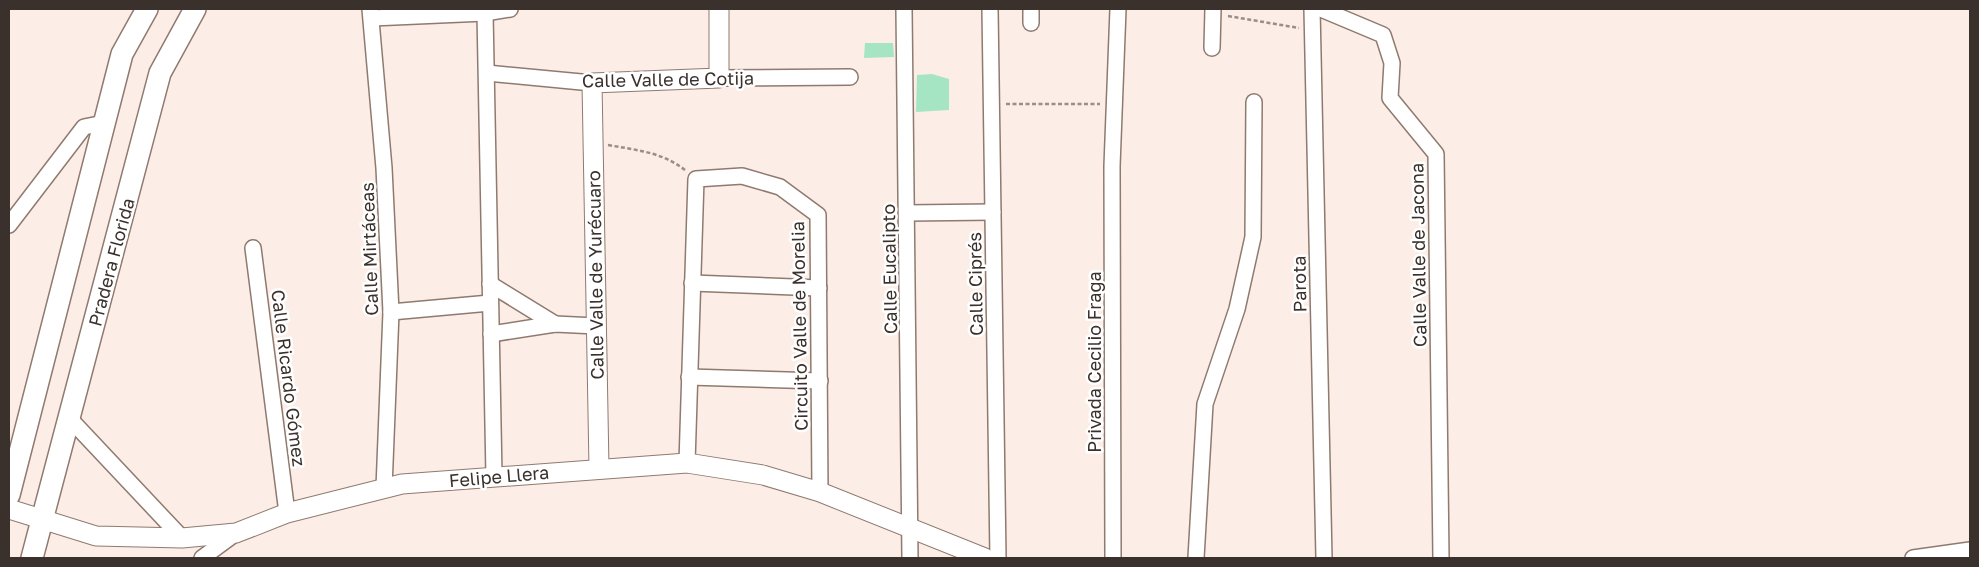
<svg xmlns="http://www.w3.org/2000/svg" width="1979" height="567" viewBox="0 0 1979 567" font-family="'Golos Text',sans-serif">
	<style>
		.green { fill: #a6e5c4 }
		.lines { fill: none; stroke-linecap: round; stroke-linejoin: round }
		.minor-casing { stroke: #8f7a6f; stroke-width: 18 }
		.tertiary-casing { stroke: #8f7a6f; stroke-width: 21 }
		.secondary-casing { stroke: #8f7a6f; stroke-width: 24 }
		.path { stroke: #9a8e89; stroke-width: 2.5; stroke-dasharray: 4 2.5; stroke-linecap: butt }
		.minor { stroke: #fff; stroke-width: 15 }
		.tertiary { stroke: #fff; stroke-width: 19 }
		.secondary { stroke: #fff; stroke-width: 21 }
		.labels { text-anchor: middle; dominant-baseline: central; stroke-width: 5; stroke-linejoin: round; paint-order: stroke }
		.street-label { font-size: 18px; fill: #3a312d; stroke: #fff }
	</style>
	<rect width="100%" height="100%" fill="#fcede6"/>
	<g class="green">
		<polygon points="865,43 893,43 894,57 864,58"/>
		<polygon points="932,74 949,79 949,110 916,112 917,75"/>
	</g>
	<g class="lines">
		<g class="minor-casing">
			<g id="minor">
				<polyline points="370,9 384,168 391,312 384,488"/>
				<polyline points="904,9 910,558"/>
				<polyline points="990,9 998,558"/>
				<polyline points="1312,9 1324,558"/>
				<polyline points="1321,9 1383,35 1392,63 1390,98 1436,154 1441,558"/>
				<polyline points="485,13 494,476"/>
				<polyline points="372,18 485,13 510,9"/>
				<polyline points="1031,23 1031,9"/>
				<polyline points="1212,48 1213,9"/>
				<polyline points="487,73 592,83"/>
				<polyline points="719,78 850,77"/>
				<polyline points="907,213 993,212"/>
				<polyline points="9,225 84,127 104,123"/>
				<polyline points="253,248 287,513"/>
				<polyline points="692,283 819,288"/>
				<polyline points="490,284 555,324"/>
				<polyline points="391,312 490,303"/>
				<polyline points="491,334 555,324 596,326"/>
				<polyline points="689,377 820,381"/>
				<polyline points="70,419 182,538"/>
				<polyline points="687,463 696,179 742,176 780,187 818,215 820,492"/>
				<polyline points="202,558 236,533"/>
				<polyline points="1113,558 1112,166 1118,9"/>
				<polyline points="1196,558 1205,404 1237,309 1253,237 1254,102"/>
				<polyline points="1913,558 1970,550"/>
			</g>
		</g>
		<g class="tertiary-casing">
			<g id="tertiary">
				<polyline points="599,468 592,83 719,78 719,9"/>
				<polyline points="9,509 96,536 182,538 236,533 287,513 402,484 687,463 763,475 820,492 985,558"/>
			</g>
		</g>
		<g class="secondary-casing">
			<g id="secondary">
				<polyline points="9,495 122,54 147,9"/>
				<polyline points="32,558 160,73 195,9"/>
			</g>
		</g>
		<g class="path">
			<polyline points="1228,16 1299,28"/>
			<polyline points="1006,104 1100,104"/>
			<path d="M608,145C636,150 662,152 685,170"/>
		</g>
		<use href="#minor" class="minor"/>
		<use href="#tertiary" class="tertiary"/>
		<use href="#secondary" class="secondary"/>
	</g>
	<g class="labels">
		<g class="street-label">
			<text transform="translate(668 79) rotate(-1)">Calle Valle de Cotija</text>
			<text transform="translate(369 249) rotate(-92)">Calle Mirtáceas</text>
			<text transform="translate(1418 255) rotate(-91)">Calle Valle de Jacona</text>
			<text transform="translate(111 262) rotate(-75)">Pradera Florida</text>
			<text transform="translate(889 269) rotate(-91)">Calle Eucalipto</text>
			<text transform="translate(595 275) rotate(-91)">Calle Valle de Yurécuaro</text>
			<text transform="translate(975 284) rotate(-91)">Calle Ciprés</text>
			<text transform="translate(1299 284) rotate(-91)">Parota</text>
			<text transform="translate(799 326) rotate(-91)">Circuito Valle de Morelia</text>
			<text transform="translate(1094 362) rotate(-90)">Privada Cecilio Fraga</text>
			<text transform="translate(289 378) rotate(83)">Calle Ricardo Gómez</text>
			<text transform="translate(499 476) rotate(-5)">Felipe Llera</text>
		</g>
	</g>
	<rect width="1979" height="567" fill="none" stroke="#3a312d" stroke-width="20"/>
</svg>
